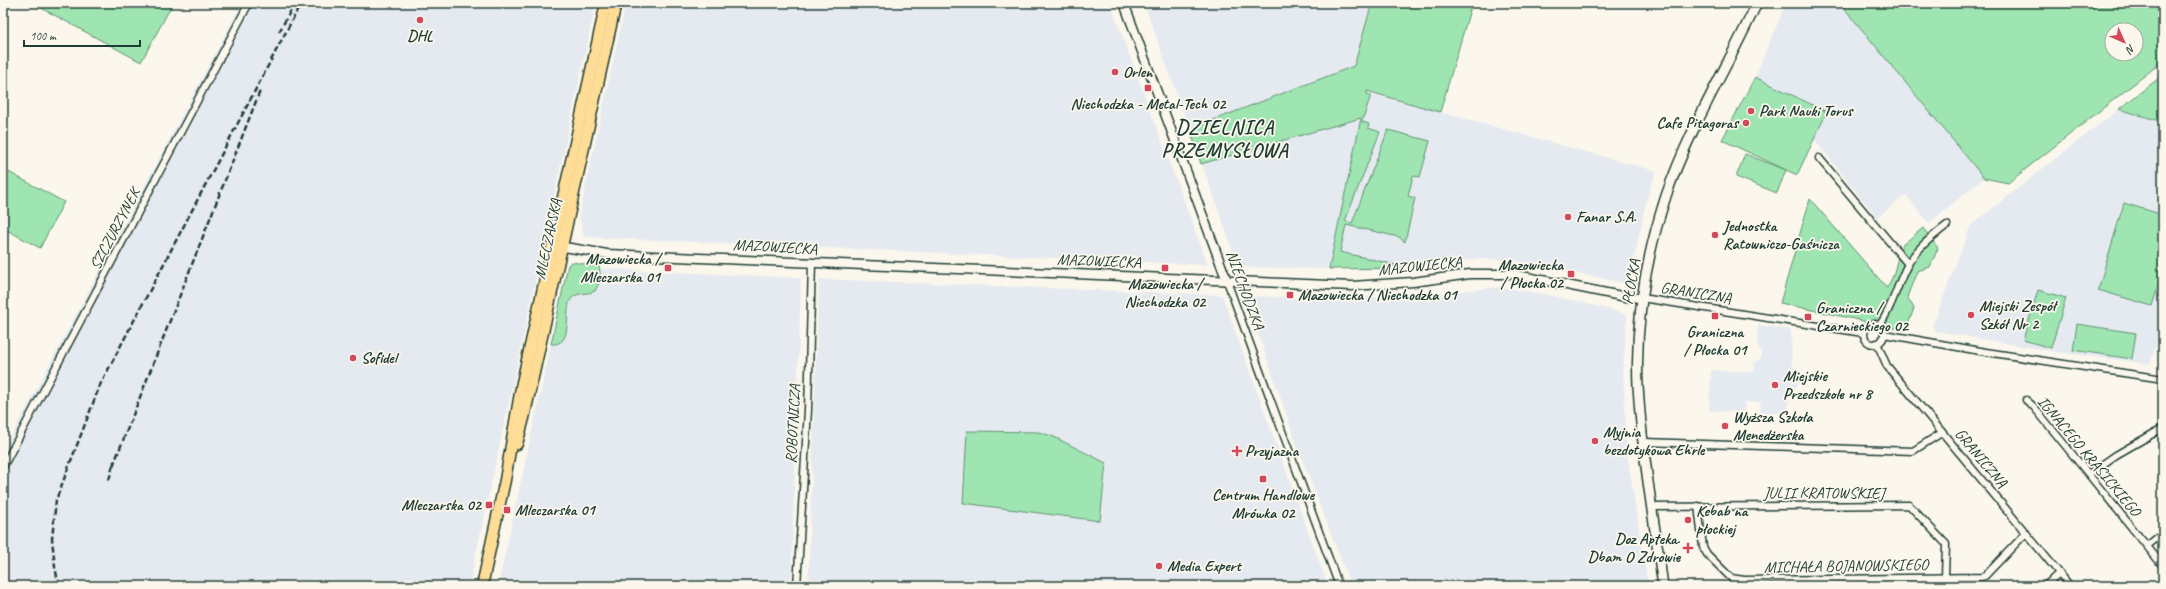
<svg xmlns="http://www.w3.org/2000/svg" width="2166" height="589" viewBox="0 0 2166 589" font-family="Caveat,sans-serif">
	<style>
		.built { fill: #e5eaf0 }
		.green { fill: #9fe5b1; stroke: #5f9172; fill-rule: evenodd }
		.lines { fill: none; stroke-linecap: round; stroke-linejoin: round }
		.minor-casing { stroke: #1f3d34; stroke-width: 9 }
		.tertiary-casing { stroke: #1f3d34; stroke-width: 11 }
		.secondary-casing { stroke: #1f3d34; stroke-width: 12 }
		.primary-casing { stroke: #1f3d34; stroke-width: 13 }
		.minor { stroke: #fbf7ec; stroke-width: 6 }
		.tertiary { stroke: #fbf7ec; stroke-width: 8 }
		.secondary { stroke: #fbf7ec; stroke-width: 9 }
		.primary { stroke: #ffdd96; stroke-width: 10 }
		.rail { stroke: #1f3d34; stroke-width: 2.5; stroke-dasharray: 6 3; stroke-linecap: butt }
		.poi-dot { fill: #d1495b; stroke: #fbf7ec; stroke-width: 1.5 }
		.labels { text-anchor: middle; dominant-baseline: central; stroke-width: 3.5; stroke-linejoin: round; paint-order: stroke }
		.poi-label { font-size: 16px; font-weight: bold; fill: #1f3d34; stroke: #fbf7ec; text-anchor: start }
		.street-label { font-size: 16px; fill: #1f3d34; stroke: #fbf7ec }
		.district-label { font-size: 20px; font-weight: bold; letter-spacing: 1px; fill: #1f3d34; stroke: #fbf7ec }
	</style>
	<rect width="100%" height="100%" fill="#fbf7ec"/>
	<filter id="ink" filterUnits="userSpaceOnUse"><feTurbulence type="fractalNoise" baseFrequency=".025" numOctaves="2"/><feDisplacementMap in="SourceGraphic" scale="8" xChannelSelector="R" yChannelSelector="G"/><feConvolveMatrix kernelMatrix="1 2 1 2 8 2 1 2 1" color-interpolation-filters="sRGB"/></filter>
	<g filter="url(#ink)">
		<g class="built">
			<polygon points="242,3 596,3 469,586 3,586 3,452"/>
			<polygon points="626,3 1110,3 1208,265 584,237 579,216"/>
			<polygon points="1144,3 1472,3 1440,112 1656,171 1646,202 1629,284 1512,260 1478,259 1373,270 1239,267"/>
			<polygon points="1786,3 1840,3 1984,178 1929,223 1906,195 1877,218 1814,139 1827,112 1755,77"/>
			<polygon points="2119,109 2163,122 2163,324 2150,364 2056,352 1935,331 1932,327 1971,225"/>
			<polygon points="568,267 801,278 791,586 498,586"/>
			<polygon points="819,279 1222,295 1328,586 808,586"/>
			<polygon points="1499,287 1545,294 1608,309 1627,315 1623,370 1627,453 1648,586 1351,586 1298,448 1245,296 1333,299 1427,295"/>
			<polygon points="1758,325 1791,330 1792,365 1804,379 1789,393 1788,414 1760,412 1761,402 1745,402 1744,412 1709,411 1711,370 1754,372 1755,362 1761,358 1761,351 1757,345"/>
		</g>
		<g class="green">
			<polygon points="32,3 173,3 141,62"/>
			<polygon points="1372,3 1472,3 1440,112 1367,91 1367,94 1371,95 1362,122 1369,124 1368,128 1380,132 1345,221 1352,223 1388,130 1430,141 1420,177 1413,176 1408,196 1415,198 1405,242 1399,237 1346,225 1340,252 1401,266 1401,268 1329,269 1361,118 1201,164 1190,129 1354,66"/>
			<path d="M1840,3H2163V61L2008,183L1984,178ZM2112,30H2136V54H2112Z"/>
			<polygon points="2163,75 2163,122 2119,109"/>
			<polygon points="1755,77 1827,112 1797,175 1722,140"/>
			<polygon points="1745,154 1786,170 1777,193 1736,177"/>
			<polygon points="3,169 64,202 40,248 3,228"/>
			<polygon points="1810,199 1887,288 1893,276 1901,246 1923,228 1938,248 1930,267 1917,271 1907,297 1914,308 1909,322 1904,330 1780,303"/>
			<polygon points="2124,203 2163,215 2163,270 2152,306 2098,290"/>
			<path d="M571,262L599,266L601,279L595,291C587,295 575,291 570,301C564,313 574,346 551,344L568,265Z"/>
			<polygon points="2038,290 2066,298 2051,348 2023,340"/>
			<polygon points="2077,324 2136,333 2132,359 2073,350"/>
			<polygon points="967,431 1038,432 1052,436 1106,463 1100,521 963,503"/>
		</g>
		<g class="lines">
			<g class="minor-casing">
				<g id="minor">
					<polyline points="1819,158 1908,264"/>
					<polyline points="1227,281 1339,586"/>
					<polyline points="1642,298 1863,333"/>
					<circle cx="1874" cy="334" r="10"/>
					<path d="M1880,325C1893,306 1897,284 1908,264C1917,248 1933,236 1947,225"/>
					<polyline points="1884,334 1986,352 2163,379"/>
					<polyline points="1877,343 1887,366 2070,586"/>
					<polyline points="2026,400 2034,407 2163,566"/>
					<polyline points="1644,442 1913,451 1943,432"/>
					<polyline points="3,467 249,3"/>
					<polyline points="2089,474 2116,455 2163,428"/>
					<polyline points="1698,506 1703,547 1707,554 1731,578 1744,580 1981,577 1985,576 2026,533"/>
					<polyline points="1653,507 1909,505 1946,544 1945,577"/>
					<polyline points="2147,546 2163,533"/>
					<polyline points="797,586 808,410 812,263"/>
					<polyline points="2045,586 2059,573"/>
				</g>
			</g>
			<g class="tertiary-casing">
				<g id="tertiary">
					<polyline points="1124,3 1227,281"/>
					<polyline points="558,246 607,254 1352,286 1413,282 1470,274 1512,274 1626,297 1642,298"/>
				</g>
			</g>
			<g class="secondary-casing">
				<path id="secondary" d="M1663,586C1654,520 1642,453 1638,386C1635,322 1646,257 1666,196C1689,129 1727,68 1757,3"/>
			</g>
			<g class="primary-casing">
				<g id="primary">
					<polyline points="517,444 524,418 616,3"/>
					<polyline points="482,586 505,480 521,387 606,3"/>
				</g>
			</g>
			<use href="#minor" class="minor"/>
			<use href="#tertiary" class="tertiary"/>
			<use href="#secondary" class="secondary"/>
			<use href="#primary" class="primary"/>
			<g class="rail">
				<polyline points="279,32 295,3"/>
				<polyline points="113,466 260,91"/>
				<polyline points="109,480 114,461"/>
				<polyline points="59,586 55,567 52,539 56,500 100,385 298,9"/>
			</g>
		</g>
	</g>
	<g class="poi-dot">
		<circle cx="420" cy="20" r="4"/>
		<circle cx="1115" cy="72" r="4"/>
		<rect x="1144" y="84" width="8" height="8" rx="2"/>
		<circle cx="1751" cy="111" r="4"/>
		<circle cx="1746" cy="123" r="4"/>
		<circle cx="1568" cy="217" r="4"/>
		<circle cx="1715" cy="235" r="4"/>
		<rect x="664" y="264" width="8" height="8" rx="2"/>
		<rect x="1161" y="264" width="8" height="8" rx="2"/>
		<rect x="1567" y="270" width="8" height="8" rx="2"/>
		<rect x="1286" y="291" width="8" height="8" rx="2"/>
		<circle cx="1971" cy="315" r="4"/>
		<rect x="1711" y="312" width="8" height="8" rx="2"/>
		<rect x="1804" y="313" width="8" height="8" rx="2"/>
		<circle cx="353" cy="358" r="4"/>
		<circle cx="1775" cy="385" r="4"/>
		<circle cx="1725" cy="426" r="4"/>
		<circle cx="1595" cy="441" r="4"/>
		<path d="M1235 445h4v4h4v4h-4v4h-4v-4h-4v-4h4z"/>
		<rect x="1259" y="475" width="8" height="8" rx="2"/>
		<rect x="485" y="501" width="8" height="8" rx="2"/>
		<rect x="503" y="506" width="8" height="8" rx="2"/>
		<circle cx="1688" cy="520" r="4"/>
		<path d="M1686 542h4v4h4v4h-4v4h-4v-4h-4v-4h4z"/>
		<circle cx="1159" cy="566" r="4"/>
	</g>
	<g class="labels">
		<g class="poi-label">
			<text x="420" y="36" text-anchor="middle">DHL</text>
			<text x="1123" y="72">Orlen</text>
			<text x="1148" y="104" text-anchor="middle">Niechodzka - Metal-Tech 02</text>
			<text x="1759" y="111">Park Nauki Torus</text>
			<text x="1738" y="123" text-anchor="end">Cafe Pitagoras</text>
			<text x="1576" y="217">Fanar S.A.</text>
			<text x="1723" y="226">Jednostka<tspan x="1723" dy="18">Ratowniczo-Gaśnicza</tspan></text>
			<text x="660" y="259" text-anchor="end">Mazowiecka /<tspan x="660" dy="18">Mleczarska 01</tspan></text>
			<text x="1563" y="265" text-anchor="end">Mazowiecka<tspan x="1563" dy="18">/ Płocka 02</tspan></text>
			<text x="1165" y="284" text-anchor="middle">Mazowiecka /<tspan x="1165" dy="18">Niechodzka 02</tspan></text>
			<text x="1298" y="295">Mazowiecka / Niechodzka 01</text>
			<text x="1979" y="306">Miejski Zespół<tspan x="1979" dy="18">Szkół Nr 2</tspan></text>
			<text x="1816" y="308">Graniczna /<tspan x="1816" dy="18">Czarnieckiego 02</tspan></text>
			<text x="1715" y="332" text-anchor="middle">Graniczna<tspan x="1715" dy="18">/ Płocka 01</tspan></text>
			<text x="361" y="358">Sofidel</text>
			<text x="1783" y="376">Miejskie<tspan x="1783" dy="18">Przedszkole nr 8</tspan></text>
			<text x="1733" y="417">Wyższa Szkoła<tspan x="1733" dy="18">Menedżerska</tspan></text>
			<text x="1603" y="432">Myjnia<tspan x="1603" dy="18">bezdotykowa Ehrle</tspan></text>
			<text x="1245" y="451">Przyjazna</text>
			<text x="1263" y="495" text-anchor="middle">Centrum Handlowe<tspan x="1263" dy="18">Mrówka 02</tspan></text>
			<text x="481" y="505" text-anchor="end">Mleczarska 02</text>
			<text x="515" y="510">Mleczarska 01</text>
			<text x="1696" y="511">Kebab na<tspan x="1696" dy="18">płockiej</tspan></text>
			<text x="1680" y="539" text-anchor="end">Doz Apteka.<tspan x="1680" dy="18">Dbam O Zdrowie</tspan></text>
			<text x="1167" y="566">Media Expert</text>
		</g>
		<g class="street-label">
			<text transform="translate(115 229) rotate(-62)">SZCZURZYNEK</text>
			<text transform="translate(548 239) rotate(-78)">MLECZARSKA</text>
			<text transform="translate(775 247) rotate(3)">MAZOWIECKA</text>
			<text transform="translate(1099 261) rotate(2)">MAZOWIECKA</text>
			<text transform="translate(1420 266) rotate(-6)">MAZOWIECKA</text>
			<text transform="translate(1631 282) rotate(-80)">PŁOCKA</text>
			<text transform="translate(1245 290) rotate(70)">NIECHODZKA</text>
			<text transform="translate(1696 293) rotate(9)">GRANICZNA</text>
			<text transform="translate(793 424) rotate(-87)">ROBOTNICZA</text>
			<text transform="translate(2089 456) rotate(50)">IGNACEGO KRASICKIEGO</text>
			<text transform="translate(1981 458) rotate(50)">GRANICZNA</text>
			<text x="1824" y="493">JULII KRATOWSKIEJ</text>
			<text transform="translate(1846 566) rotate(-1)">MICHAŁA BOJANOWSKIEGO</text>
		</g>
		<g class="district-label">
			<text x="1225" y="127">DZIELNICA<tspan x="1225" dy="23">PRZEMYSŁOWA</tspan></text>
		</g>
	</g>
	<rect width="2166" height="589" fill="none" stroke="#fbf7ec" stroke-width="16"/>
	<rect x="8" y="8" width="2150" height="573" fill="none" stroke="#1f3d34" stroke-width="1.5" filter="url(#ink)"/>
	<g transform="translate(2124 42) rotate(135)"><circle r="19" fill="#fbf7ec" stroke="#a3ada2"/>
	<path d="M0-3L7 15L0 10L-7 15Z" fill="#d1495b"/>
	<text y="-6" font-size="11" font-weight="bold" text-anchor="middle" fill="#1f3d34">N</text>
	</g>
	<path d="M24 40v6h116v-6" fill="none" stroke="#1f3d34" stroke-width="2"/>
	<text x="30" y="40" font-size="12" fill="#1f3d34" stroke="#fbf7ec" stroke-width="3" paint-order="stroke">100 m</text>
</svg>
